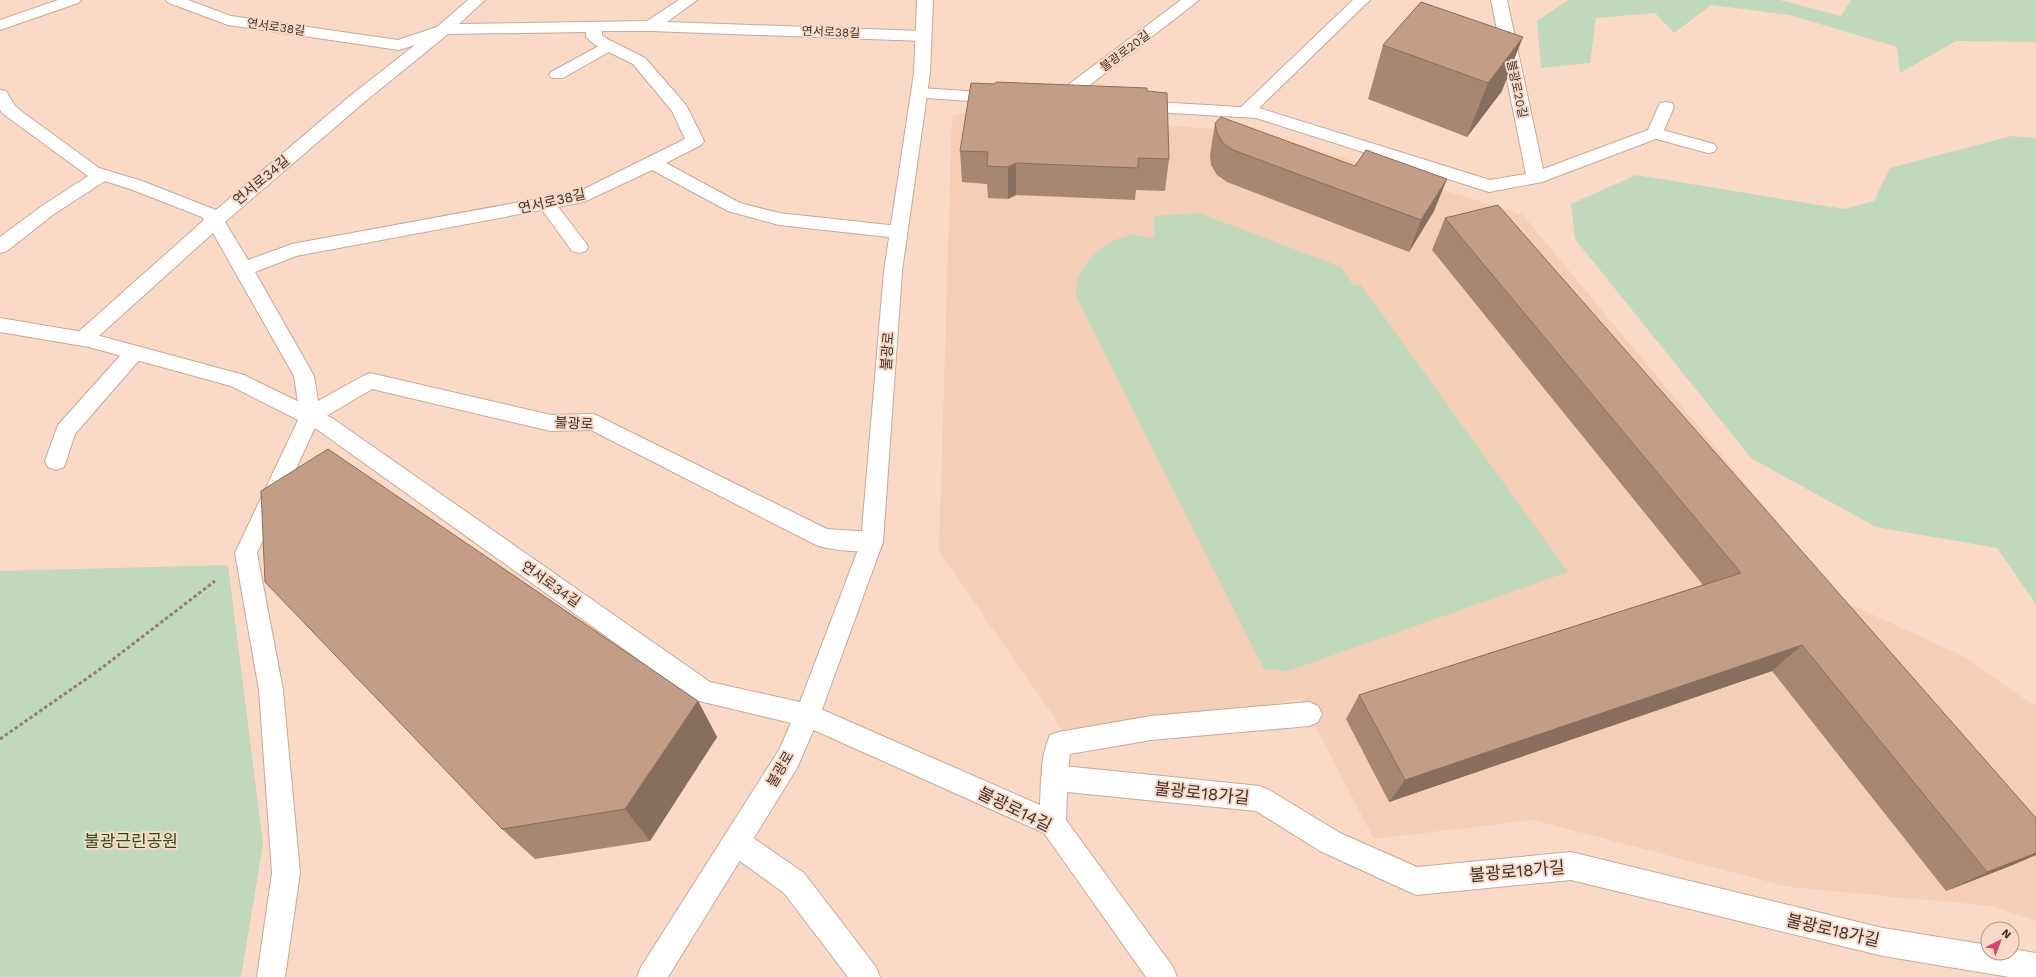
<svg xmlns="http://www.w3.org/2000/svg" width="2036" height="977" viewBox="0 0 2036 977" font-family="'Work Sans','Noto Sans KR',sans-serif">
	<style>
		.built { fill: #f4ceb6 }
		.green { fill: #c0d9bb }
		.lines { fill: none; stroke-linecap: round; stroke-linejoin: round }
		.lane-casing { stroke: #c7a997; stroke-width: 2 }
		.street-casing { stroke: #c7a997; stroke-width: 2 }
		.secondary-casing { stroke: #c7a997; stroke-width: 2 }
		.path { stroke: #957f73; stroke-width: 3; stroke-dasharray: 3.5 2.5; stroke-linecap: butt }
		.lane { fill: #fff; fill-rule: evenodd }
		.street { fill: #fff; fill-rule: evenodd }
		.secondary { fill: #fff; fill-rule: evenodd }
		.wall { fill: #a88772 }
		.shaded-wall { fill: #886e5d }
		.building { fill: #c39d85; stroke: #886e5d }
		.labels { text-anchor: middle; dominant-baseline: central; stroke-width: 4; stroke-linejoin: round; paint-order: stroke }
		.far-street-label { font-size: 12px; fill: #3e322b; stroke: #fadac7 }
		.street-label { font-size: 14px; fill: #3e322b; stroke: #fadac7 }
		.near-street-label { font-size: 17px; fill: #3e322b; stroke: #fadac7 }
		.near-park-label { font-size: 17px; fill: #264d1e; stroke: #fadac7 }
	</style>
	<rect width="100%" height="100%" fill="#fadac7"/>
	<polygon class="built" points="973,110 1264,133 1523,215 1843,601 1965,657 2036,707 2036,921 1992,906 1789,887 1533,820 1374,839 1301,698 1078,752 939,551 952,116"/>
	<g class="green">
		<polygon points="1568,0 1780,0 1841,16 1851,0 2036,0 2036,42 1956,41 1900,73 1897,47 1790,15 1711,5 1674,33 1655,13 1596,18 1590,63 1541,68 1537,21"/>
		<polygon points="2011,136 2036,138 2036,604 1997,548 1876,527 1751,458 1575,239 1571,204 1636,175 1844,209 1874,201 1890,168"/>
		<path d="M1199,213L1341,267L1353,285H1361L1568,572L1288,671L1264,669L1076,297C1077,292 1076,286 1077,282C1083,259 1112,235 1136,235C1142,236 1148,237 1154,238V216Z"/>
		<polygon points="228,565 263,844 241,977 0,977 0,571"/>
	</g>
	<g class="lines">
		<g class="lane-casing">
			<g id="lane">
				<polygon points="608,41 614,43 616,46 614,49 563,78 551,78 549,75 551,72"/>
				<polygon points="1655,128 1714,144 1717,148 1714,152 1708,153 1649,137 1647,133 1649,129"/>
				<polygon points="546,197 552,199 586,243 588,247 586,251 579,253 572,251 540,207 537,203 540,199"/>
				<polygon points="134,346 141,348 144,353 141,358 75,434 64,467 56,470 48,467 45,461 58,425 127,348"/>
				<path d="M1309,702L1318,706L1322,714L1318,722L1309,726L1151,740L1070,754L1067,778L1063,787L1054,791L1045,787C1038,772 1044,750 1050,735L1059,732L1151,716Z"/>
			</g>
		</g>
		<g class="street-casing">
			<g id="street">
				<polygon points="58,0 81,0 78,3 0,30 0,20"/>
				<path d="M166,0H188L231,16L398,40L437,27L468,0H485L459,24L647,21L679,0H697L667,22L923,31L929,33L931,36L929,39L923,41L651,31H602V35L607,39L645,58L686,105L704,141L701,145L666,163L740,203L779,213L898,226L904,228L907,232L904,236L898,238L779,225L728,211L652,170L584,202L296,256L255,272L314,376L318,401L363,376L370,373L551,415L594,414L827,529L872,532L880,535L883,542L880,549C865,554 831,550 816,545L591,430L551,431L372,389L318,421L257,553L283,690L300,873L285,977H257L272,873L259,690L235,553L300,416L294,376L213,233L90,344L83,346L76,344L73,339L76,334L204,220L202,217L130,189L105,181L54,214L7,251L0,253V237L42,206L88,176L2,113L0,109V90L6,91L15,106L21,111L99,168L142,181L216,210L350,96L415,45L399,50L228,25L169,3ZM586,32V37L595,45L633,64L672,111L685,139L580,191L292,244L248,260L225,222L362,104L448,34Z"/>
				<polygon points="1181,0 1199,0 1064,105 1058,106 1052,105 1050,101 1052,97"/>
				<polygon points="1353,0 1370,0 1259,108 1490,180 1526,174 1491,0 1507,0 1543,169 1648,130 1660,103 1666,102 1672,103 1674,107 1661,137 1542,182 1489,192 1256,118 1138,111 1132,110 1130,106 1132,102 1138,101 1241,107"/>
				<polygon points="919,88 998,93 1004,94 1006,98 1004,102 998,103 913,97 911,93 913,89"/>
				<polygon points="807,703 1040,805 1041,778 1045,769 1054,765 1260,786 1269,790 1340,833 1417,867 1571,852 1883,928 1988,945 1988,953 2012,953 2012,949 2036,953 2036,977 2009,977 1883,956 1571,880 1416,895 1320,851 1256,811 1067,792 1066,820 1173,967 1177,977 1146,977 1044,833 798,723 794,715 798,707"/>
				<polygon points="736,829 746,833 804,873 876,967 880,977 848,977 784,893 726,851 723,842 726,833"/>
			</g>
		</g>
		<g class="secondary-casing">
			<polygon id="secondary" points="917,0 933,0 930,73 902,271 883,542 820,715 797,768 668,977 637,977 641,967 779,750 791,723 695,700 318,430 231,386 89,347 0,332 0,318 89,333 244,375 332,418 710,682 800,702 861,542 884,271 914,73"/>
		</g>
		<polyline class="path" points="0,739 99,670 215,581"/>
		<use href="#lane" class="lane"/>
		<use href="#street" class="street"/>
		<use href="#secondary" class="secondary"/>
	</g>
	<g class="wall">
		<polygon points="1421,2 1502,91 1467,137 1368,99 1383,45"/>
		<polygon points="1147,91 1169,159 1165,191 1136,190 1135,200 1016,195 1008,199 988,198 987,184 962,182 960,151"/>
		<polygon points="1215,123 1434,211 1409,252 1227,182 1217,175 1211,165 1210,155"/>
		<polygon points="1445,218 2036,818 2036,855 2015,864 1946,891 1772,671 1389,802 1346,719 1359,695 1703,585 1432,250"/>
		<polygon points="698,701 717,737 650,841 535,859 502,829"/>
	</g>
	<g class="shaded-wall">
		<polygon points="1523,37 1502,91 1467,137 1488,83"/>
		<polygon points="1016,163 1016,195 1008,199 1008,167"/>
		<polygon points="1447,179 1434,211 1409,252 1421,220"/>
		<polygon points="1802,645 1772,671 1389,802 1405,780"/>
		<polygon points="698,701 717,737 650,841 625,809"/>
		<polygon points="2036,853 2036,855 2015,864 1946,891 1987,872"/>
	</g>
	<g class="building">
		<polygon points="1421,2 1523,37 1488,83 1383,45"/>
		<polygon points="996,82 1147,88 1147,91 1167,93 1169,159 1138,158 1138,168 1016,163 1008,167 987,166 988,152 960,151 971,83 995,84"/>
		<polygon points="1221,117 1355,166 1366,150 1447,179 1421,220 1233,150 1223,143 1217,133 1215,123"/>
		<polygon points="1498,205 2036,818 2036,853 1987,872 1802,645 1405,780 1359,695 1741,573 1445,218"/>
		<polygon points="328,449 698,701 625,809 502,829 265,582 261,491"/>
	</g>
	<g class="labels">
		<g class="far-street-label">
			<text transform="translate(276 27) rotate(8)">연서로38길</text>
			<text transform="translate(831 32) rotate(2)">연서로38길</text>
			<text transform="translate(1125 51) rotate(-37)">불광로20길</text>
			<text transform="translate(1517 89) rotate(78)">불광로20길</text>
		</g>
		<g class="street-label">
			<text transform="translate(261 180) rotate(-40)">연서로34길</text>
			<text transform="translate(552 201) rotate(-13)">연서로38길</text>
			<text transform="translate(887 351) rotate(-86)">불광로</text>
			<text transform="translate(574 423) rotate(3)">불광로</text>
			<text transform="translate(551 584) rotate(35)">연서로34길</text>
			<text transform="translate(780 769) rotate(-60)">불광로</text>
		</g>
		<g class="near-street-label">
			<text transform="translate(1202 793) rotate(6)">불광로18가길</text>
			<text transform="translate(1015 809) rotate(26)">불광로14길</text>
			<text transform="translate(1517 871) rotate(-5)">불광로18가길</text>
			<text transform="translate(1833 930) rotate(13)">불광로18가길</text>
		</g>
		<g class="near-park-label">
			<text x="131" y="841">불광근린공원</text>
		</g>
	</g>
	<g transform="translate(2000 941) rotate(42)"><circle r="19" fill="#fadac7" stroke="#af9789"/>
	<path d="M0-3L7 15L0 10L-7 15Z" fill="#d24470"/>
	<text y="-6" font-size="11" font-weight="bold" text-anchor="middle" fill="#3e322b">N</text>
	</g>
</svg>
